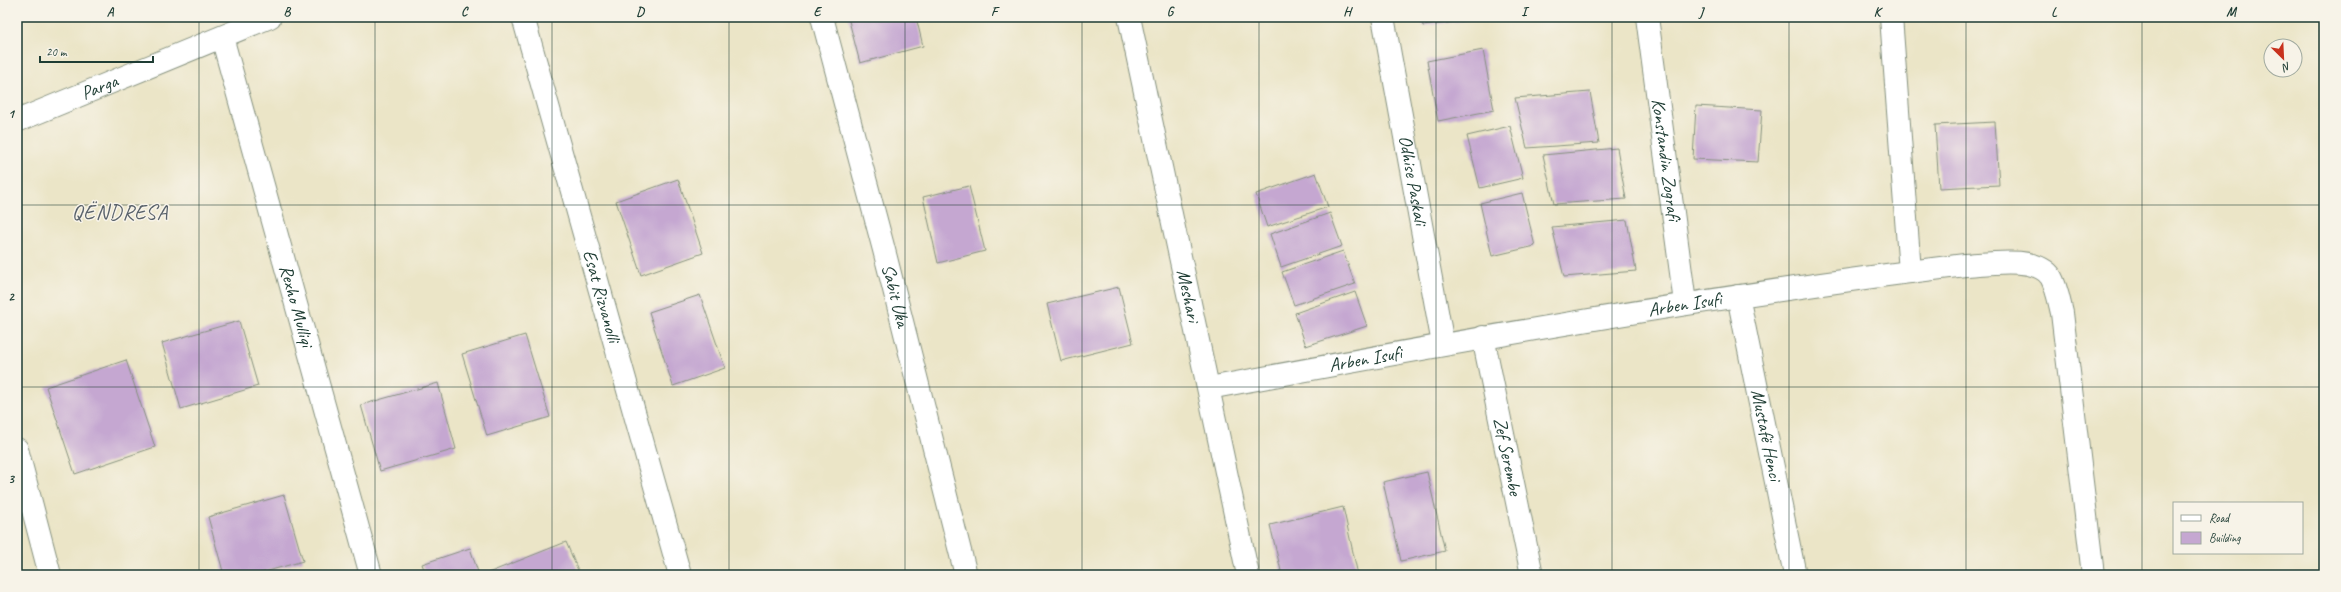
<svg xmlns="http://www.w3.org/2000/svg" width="2341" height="592" viewBox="0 0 2341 592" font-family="Caveat,sans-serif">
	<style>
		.building { fill: #c5a7d1 }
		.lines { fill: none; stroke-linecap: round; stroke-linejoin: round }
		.minor-casing { stroke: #85917e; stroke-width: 24 }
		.minor { stroke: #fff; stroke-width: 22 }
		.grid { fill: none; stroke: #1f3d34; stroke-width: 1; stroke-opacity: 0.55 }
		.labels { text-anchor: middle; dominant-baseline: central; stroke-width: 3; stroke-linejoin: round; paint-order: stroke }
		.street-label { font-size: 19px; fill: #1f3d34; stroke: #f7f3e8 }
		.quarter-label { font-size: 21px; letter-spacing: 1px; fill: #59626b; stroke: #f7f3e8 }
		.neatline { fill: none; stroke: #1f3d34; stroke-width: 1.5 }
		.grid-label { font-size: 13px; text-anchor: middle; font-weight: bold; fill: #1f3d34 }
	</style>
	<rect width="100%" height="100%" fill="#f7f3e8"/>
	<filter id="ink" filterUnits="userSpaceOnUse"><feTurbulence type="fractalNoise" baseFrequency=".025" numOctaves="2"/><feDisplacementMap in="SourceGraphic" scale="8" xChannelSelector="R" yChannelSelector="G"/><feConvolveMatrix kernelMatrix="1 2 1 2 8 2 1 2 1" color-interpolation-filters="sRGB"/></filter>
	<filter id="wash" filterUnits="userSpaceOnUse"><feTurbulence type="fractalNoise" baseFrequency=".012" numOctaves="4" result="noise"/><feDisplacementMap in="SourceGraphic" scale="16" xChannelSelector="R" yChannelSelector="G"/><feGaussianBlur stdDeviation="0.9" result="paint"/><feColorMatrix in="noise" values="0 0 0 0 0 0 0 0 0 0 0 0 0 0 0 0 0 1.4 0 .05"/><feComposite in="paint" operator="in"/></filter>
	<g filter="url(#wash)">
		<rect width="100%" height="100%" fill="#ebe5c7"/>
		<g id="blocks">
			<g class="building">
				<polygon points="848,17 916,17 923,46 860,63"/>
				<polygon points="964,17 974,17 965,20"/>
				<polygon points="1421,17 1476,17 1476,19 1423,26"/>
				<polygon points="1483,50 1494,110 1438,121 1427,61"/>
				<polygon points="1590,92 1599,143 1527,148 1515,98"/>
				<polygon points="1696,106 1762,110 1758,162 1693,159"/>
				<polygon points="1995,122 1999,185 1939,188 1935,125"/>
				<polygon points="1510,126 1523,178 1480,188 1467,136"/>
				<polygon points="1617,148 1626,199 1554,204 1543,155"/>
				<polygon points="1316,173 1328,207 1267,227 1256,194"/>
				<polygon points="678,179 703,253 641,275 616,201"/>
				<polygon points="969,186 985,251 938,263 923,197"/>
				<polygon points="1522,193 1535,246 1492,256 1480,203"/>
				<polygon points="1330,213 1342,246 1281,267 1270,234"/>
				<polygon points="1627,220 1636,271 1564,277 1552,227"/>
				<polygon points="1343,251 1355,284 1294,305 1282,272"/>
				<polygon points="1119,287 1133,343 1061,361 1047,304"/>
				<polygon points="1355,292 1367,326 1306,346 1295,313"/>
				<polygon points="700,295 725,368 673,386 649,312"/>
				<polygon points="239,321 258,386 181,409 162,343"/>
				<polygon points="525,335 550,417 487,436 462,354"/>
				<polygon points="126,360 155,447 75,474 46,387"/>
				<polygon points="438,383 456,449 380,471 361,405"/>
				<polygon points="1427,472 1445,551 1401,561 1383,482"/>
				<polygon points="284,495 303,561 254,575 224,575 208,517"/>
				<polygon points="1343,507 1358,575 1282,575 1270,525"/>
				<polygon points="566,542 580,575 489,575 488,573"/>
				<polygon points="470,548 479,575 426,575 422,564"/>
			</g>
		</g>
	</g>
	<g filter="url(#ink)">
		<use href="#blocks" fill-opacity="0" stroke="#85917e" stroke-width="1"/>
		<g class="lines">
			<g class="minor-casing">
				<g id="minor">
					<path id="s1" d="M523,17L680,575"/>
					<path id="s2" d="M822,17L884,250L966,575"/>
					<path id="s3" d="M1129,17L1248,575"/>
					<path id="s4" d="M1383,17L1443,344"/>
					<path id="s5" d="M1647,17L1685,303"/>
					<polyline points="1891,17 1910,272"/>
					<path id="s6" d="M222,37L371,575"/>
					<path id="s7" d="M17,121L270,17"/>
					<path id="s8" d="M1738,296L1795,575"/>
					<path id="s9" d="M1483,337L1532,575"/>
					<path id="s10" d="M1209,388C1460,341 1711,296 1965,265C1987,264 2037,255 2051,277C2057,288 2059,301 2062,313L2093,575"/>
					<polyline points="17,449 50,575"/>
				</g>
			</g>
			<use href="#minor" class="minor"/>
		</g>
	</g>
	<path class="grid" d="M199,17V575M375,17V575M552,17V575M729,17V575M905,17V575M1082,17V575M1259,17V575M1436,17V575M1612,17V575M1789,17V575M1966,17V575M2142,17V575M17,205H2324M17,387H2324"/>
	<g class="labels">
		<g class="street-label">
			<text stroke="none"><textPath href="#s7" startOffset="89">Parga</textPath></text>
			<text stroke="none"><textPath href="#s5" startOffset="144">Konstandin Zografi</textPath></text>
			<text stroke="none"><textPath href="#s4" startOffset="166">Odhise Paskali</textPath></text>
			<text stroke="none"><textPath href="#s1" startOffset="290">Esat Rizvanolli</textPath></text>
			<text stroke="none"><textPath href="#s2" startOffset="288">Sabit Uka</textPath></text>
			<text stroke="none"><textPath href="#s3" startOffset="285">Meshari</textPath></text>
			<text stroke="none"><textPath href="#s10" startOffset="483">Arben Isufi</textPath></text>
			<text stroke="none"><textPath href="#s6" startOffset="279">Rexho Mulliqi</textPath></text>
			<text stroke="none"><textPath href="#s10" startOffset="159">Arben Isufi</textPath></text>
			<text stroke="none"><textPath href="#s8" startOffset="142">Mustafë Henci</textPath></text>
			<text stroke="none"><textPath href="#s9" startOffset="122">Zef Serembe</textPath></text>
		</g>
		<g class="quarter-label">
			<text x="120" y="212">QËNDRESA</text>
		</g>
	</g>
	<rect width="2341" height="592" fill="none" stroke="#f7f3e8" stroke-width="44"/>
	<rect x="2173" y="502" width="130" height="52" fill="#f7f3e8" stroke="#a1aaa0"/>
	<rect x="2181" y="515" width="20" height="6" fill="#ffffff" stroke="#a1aaa0"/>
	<text x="2209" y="522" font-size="12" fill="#1f3d34">Road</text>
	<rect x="2181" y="532" width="20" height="12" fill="#c5a7d1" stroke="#a1aaa0"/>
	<text x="2209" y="542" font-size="12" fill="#1f3d34">Building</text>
	<g transform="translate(2283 58) rotate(156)"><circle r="19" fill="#f7f3e8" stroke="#a1aaa0"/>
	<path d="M0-3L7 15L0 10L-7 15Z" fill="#c8321e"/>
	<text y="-6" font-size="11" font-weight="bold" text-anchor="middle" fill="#1f3d34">N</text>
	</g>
	<path d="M40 56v6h113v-6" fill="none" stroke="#1f3d34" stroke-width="2"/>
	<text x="46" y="56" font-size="12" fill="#1f3d34" stroke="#f7f3e8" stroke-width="3" paint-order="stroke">20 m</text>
	<rect x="22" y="22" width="2297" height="548" class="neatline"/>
	<g class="grid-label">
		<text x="110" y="16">A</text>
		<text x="287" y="16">B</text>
		<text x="464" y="16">C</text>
		<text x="640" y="16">D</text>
		<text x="817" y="16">E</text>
		<text x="994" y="16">F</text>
		<text x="1170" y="16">G</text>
		<text x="1347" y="16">H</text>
		<text x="1524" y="16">I</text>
		<text x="1701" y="16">J</text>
		<text x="1877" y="16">K</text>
		<text x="2054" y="16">L</text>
		<text x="2231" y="16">M</text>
		<text x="11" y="118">1</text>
		<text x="11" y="301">2</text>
		<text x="11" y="483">3</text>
	</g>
</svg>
